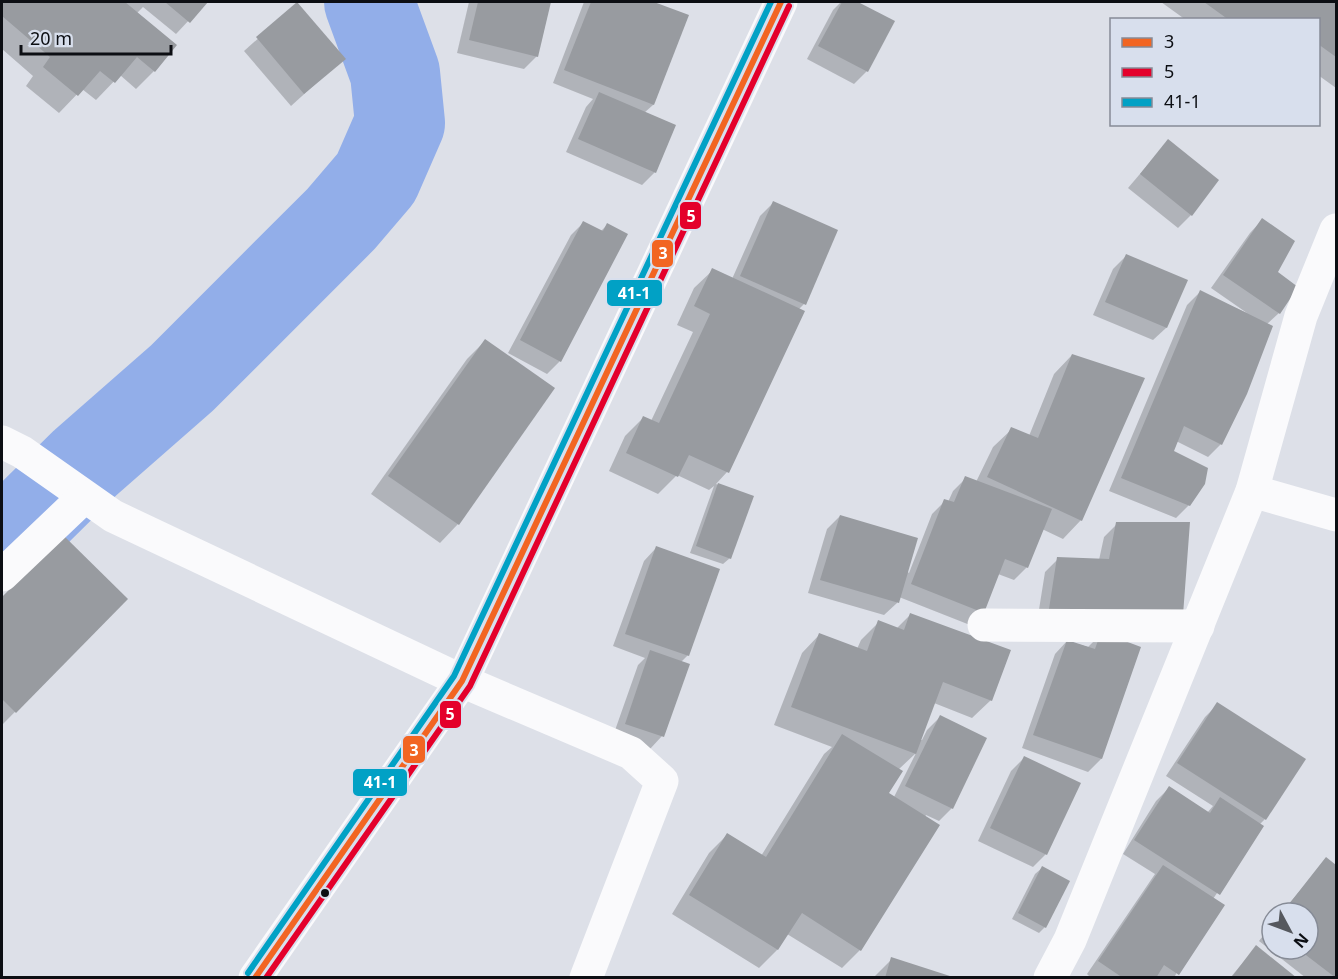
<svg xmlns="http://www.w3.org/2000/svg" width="1338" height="979" viewBox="0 0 1338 979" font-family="'Noto Sans',sans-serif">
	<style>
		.shadow { fill: #0003; fill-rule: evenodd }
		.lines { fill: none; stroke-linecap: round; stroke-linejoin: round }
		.river { stroke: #92aee9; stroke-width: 90 }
		.building { fill: #989ba0 }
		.street { stroke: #fafafc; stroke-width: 33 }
		.primary { stroke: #fafafc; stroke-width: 33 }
		.bus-1-casing { stroke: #d8dfed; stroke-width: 10 }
		.bus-2-casing { stroke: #d8dfed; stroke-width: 10 }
		.bus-3-casing { stroke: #d8dfed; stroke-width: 10 }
		.bus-1 { stroke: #f26522; stroke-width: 6 }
		.bus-2 { stroke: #e4002b; stroke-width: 6 }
		.bus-3 { stroke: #01a1c5; stroke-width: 6 }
		.bus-dot { fill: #0c0e13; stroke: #d8dfed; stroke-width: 2 }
		.line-badge { stroke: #d8dfed; stroke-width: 2 }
		.badge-label { font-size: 16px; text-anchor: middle; font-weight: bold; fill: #fff }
	</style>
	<rect width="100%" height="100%" fill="#dde0e8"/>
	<g class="shadow">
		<polygon points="2,2 206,2 176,34 143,7 137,13 154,71 136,89 120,75 96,100 82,89 59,113 26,86 33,76 2,49"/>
		<polygon points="469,2 550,2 537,56 524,69 457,53"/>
		<polygon points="584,2 650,2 687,16 653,105 644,113 655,172 642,185 566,152 586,107 593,99 553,83"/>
		<polygon points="841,2 855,2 893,22 867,71 854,84 807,59 833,10"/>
		<polygon points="1161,2 1336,2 1336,88 1318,75 1318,20 1186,20"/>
		<polygon points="297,4 344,58 291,106 244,51"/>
		<polygon points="1168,141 1191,215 1178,228 1128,188"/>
		<polygon points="773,203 804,304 798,310 727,472 716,484 752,497 730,558 723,564 690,553 714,486 709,490 677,475 658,494 609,471 625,436 643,418 651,421 693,332 677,325 694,288 713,270 732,279 760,216"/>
		<polygon points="1262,220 1276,272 1279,313 1267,324 1221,444 1208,457 1176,441 1172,452 1189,505 1176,518 1109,491 1187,305 1200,292 1247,313 1211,288 1250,233"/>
		<polygon points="583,223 600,232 607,225 560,361 547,374 508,353 571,235"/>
		<polygon points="1126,256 1186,281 1166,328 1153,340 1093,315 1113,269"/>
		<polygon points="485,341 553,389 458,524 440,543 371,494 467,359"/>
		<polygon points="1072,355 1143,379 1081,520 1063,539 1042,529 1027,567 1014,580 998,574 970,625 899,597 897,603 884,615 808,593 827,529 840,516 909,573 932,514 945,501 948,502 953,491 966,478 976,482 993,447 1012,429 1029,436 1054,374"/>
		<polygon points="1189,523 1037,622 1045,572 1058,559 1099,560 1104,537 1117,524"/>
		<polygon points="63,537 126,599 2,725 2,599"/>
		<polygon points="656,548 688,655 681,662 662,736 650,749 613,736 638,665 645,658 613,646 644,561"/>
		<path d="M911,614L991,700L972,718L934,703L920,740H922L927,730L940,717L952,808L939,821L926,815L860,950L842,968L787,934L777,950L759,968L672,914L709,853L727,835L761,856L824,754L832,747L774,725L802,653L820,634L857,649L861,640L879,622L896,629ZM916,753L894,797L887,793L898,770Z"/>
		<polygon points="1101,634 1101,759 1088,772 1022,748 1055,654 1067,641 1088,647"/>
		<polygon points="1218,704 1265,819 1260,824 1262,826 1213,899 1174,978 1091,978 1087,974 1155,874 1123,854 1156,801 1169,788 1207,813 1213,806 1166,776 1205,717"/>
		<polygon points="1024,758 1046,854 1033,867 978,841 1011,771"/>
		<polygon points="1327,859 1336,867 1336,978 1306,978 1259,941 1272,924 1272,949 1308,949 1308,913 1281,913"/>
		<polygon points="1042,868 1045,927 1039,933 1012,919 1035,874"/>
		<polygon points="1256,947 1295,978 1230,978"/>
		<polygon points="892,959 949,978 873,978"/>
	</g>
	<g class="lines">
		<polyline class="river" points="2,545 85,463 182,378 341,219 376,178 400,123 395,73 369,2"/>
	</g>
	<g class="building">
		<polygon points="2,2 125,2 177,45 155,72 137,57 115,83 100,71 78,96 43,67 50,57 2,16"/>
		<polygon points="165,2 208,2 190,23"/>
		<polygon points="297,2 346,59 304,94 256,37"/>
		<polygon points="478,2 551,2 538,57 469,40"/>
		<polygon points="591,2 654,2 689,15 654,105 564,70"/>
		<polygon points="842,2 858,2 895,21 868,72 818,46"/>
		<polygon points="1204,2 1336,2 1336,57 1318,44 1318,20 1229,20"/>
		<polygon points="599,92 676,125 656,173 578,139"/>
		<polygon points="1168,139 1219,180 1192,216 1140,174"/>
		<polygon points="773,201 838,230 806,305 740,276"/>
		<polygon points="1262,218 1295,241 1278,272 1298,287 1280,314 1223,275"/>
		<polygon points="583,221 603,231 607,223 628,234 561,362 520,340"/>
		<polygon points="1126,254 1188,280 1167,328 1105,302"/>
		<polygon points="712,268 805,311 729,473 689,455 678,477 626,453 643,416 659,423 710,314 694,306"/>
		<polygon points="1200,290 1273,326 1247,394 1222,445 1184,426 1174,451 1208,468 1205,484 1190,506 1121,478"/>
		<polygon points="485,339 555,388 459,525 388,476"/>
		<polygon points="1072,354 1145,378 1082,521 987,477 1011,427 1038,438"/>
		<polygon points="965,476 1052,509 1028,568 1005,559 984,613 911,584 944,499 954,502"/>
		<polygon points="718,483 754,496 731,559 696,546"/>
		<polygon points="840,515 918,538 899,603 820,580"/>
		<polygon points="1116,522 1190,522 1183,615 1049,609 1057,557 1109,559"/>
		<polygon points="63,535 128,599 16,713 2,699 2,597"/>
		<polygon points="656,546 720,569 689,656 625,634"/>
		<polygon points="910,613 1011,650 992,701 943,682 916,754 791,707 819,633 867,651 878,620 904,630"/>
		<polygon points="1101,632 1141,647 1102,759 1033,735 1067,640 1095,649"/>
		<polygon points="650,650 690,664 664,737 625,724"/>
		<polygon points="1217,702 1306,759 1266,820 1177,763"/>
		<polygon points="940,715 987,738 953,809 905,786"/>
		<polygon points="842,734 903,771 889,793 940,825 861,951 802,913 778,950 689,895 727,833 766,857"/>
		<polygon points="1024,756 1081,783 1047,855 990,828"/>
		<polygon points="1169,786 1210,813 1220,797 1264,826 1220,895 1134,840"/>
		<polygon points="1326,857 1336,865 1336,978 1298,949 1308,949 1308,913 1282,913"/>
		<polygon points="1163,865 1225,905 1179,975 1164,965 1156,978 1123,978 1098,961"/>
		<polygon points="1042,866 1070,881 1046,928 1018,913"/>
		<polygon points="1256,945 1297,978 1231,978"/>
		<polygon points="891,957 953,977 953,978 885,978"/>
	</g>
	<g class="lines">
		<g class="street">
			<polyline points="2,442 22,452 113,516 462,681 631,753 662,781 586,978"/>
			<polyline points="1252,491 1336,515"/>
			<polyline points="2,575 84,497"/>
			<polyline points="984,625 1198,626"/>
			<polyline points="1050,978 1070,940 1252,491 1301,316 1336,230"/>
		</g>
		<polyline class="primary" points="255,978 462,681 781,2"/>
		<g class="bus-1-casing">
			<polyline id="bus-1" points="255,978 462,681 781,2"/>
		</g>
		<g class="bus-2-casing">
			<polyline id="bus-2" points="266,978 470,686 789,6"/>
		</g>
		<g class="bus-3-casing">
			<polyline id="bus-3" points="248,973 454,676 771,2"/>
		</g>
		<use href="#bus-1" class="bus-1"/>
		<use href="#bus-2" class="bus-2"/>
		<use href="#bus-3" class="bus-3"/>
	</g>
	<circle class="bus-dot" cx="325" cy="893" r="5"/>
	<g class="line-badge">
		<rect x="679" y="201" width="23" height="29" rx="6" fill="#e4002b"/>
		<rect x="651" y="239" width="23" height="29" rx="6" fill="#f26522"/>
		<rect x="606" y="279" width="57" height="28" rx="6" fill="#01a1c5"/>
		<rect x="439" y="700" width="23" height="29" rx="6" fill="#e4002b"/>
		<rect x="402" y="735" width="24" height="29" rx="6" fill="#f26522"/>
		<rect x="352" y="768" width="56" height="29" rx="6" fill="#01a1c5"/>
	</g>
	<g class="badge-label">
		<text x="691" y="222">5</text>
		<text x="663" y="259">3</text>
		<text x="634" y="299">41-1</text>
		<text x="450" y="720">5</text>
		<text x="414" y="756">3</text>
		<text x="380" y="788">41-1</text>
	</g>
	<rect width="1338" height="979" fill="none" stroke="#0c0e13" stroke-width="6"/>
	<rect x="1110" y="18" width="210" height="108" fill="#d8dfed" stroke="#868b96" stroke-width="1.5"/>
	<rect x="1122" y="38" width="30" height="9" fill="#f26522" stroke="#868b96" stroke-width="1.5"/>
	<text x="1164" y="48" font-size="18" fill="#0c0e13">3</text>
	<rect x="1122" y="68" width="30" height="9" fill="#e4002b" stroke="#868b96" stroke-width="1.5"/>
	<text x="1164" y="78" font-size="18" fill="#0c0e13">5</text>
	<rect x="1122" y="98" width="30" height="9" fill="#01a1c5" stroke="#868b96" stroke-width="1.5"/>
	<text x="1164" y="108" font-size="18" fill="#0c0e13">41-1</text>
	<g transform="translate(1290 931) rotate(131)"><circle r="28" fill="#d8dfed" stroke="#868b96" stroke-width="1.5"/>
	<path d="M0-4.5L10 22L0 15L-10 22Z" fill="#55585e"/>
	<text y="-9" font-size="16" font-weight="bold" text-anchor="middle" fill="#0c0e13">N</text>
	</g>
	<path d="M21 45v9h150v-9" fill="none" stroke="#0c0e13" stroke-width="3"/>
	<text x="30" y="45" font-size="18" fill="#0c0e13" stroke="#d8dfed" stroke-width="4.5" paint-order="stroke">20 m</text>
</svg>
